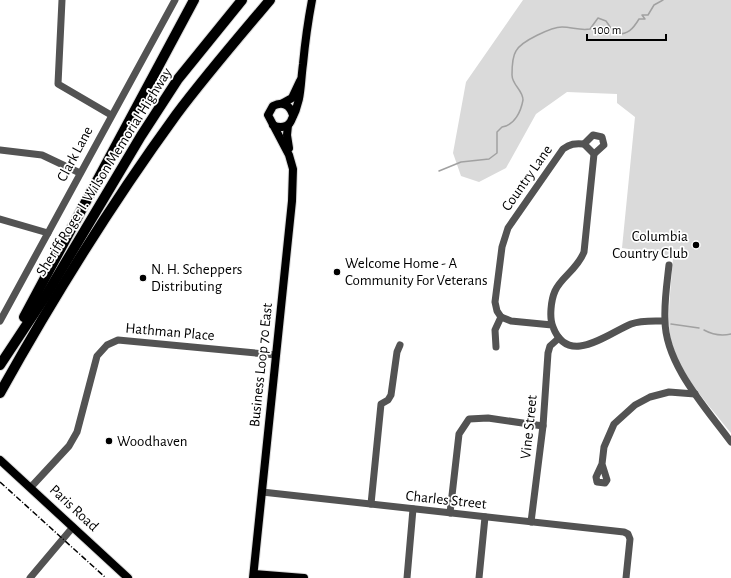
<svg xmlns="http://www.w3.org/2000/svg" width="731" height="578" viewBox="0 0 731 578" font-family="'Alegreya Sans',sans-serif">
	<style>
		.green { fill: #dadada }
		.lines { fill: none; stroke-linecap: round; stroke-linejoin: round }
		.stream { stroke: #a1a1a1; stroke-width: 1.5 }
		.major-casing { stroke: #dbdbdb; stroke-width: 10 }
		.highway-casing { stroke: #dbdbdb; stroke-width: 12 }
		.minor { stroke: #535353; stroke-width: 7 }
		.major { stroke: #000; stroke-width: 8 }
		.highway { stroke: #000; stroke-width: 10 }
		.rail { stroke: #000; stroke-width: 1.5; stroke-dasharray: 6 2 1 2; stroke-linecap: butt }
		.poi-dot { fill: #000; stroke: #fff; stroke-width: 1.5 }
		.labels { text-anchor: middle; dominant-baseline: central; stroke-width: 3.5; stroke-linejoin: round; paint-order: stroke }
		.street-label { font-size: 15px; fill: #000; stroke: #fff }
		.poi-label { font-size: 15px; fill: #000; stroke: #fff; text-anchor: start }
	</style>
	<rect width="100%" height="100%" fill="#fff"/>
	<path class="green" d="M523,0H731V433C709,405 675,370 670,334C667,312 672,279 673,256L622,248L635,117L617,103V94L567,92L536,114L506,168L479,182L461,176L453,153L466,82Z"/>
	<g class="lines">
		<g class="stream">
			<path d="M439,171L461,162L489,159L497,153V132L502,127C515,125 521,111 523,100C523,90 512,85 512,75C512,67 512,57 516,51C521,41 552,27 562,27C572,27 580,31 590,29L598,18L606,21L615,34C628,35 633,29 639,19H645L642,15H648L654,5L663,0"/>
			<polyline points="671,324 699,328"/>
			<path d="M704,330C713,335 722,336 731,334"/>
		</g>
		<g class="major-casing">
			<g id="major">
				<polyline points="283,103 292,98 300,81"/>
				<path d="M273,125C279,128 288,128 291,121C302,100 300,86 303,64C305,43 308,21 312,0"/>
				<polyline points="288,125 287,135 289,148"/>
				<polyline points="0,460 128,578"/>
				<polyline points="254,574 304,578"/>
				<path d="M253,578L292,201L293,169L289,155L268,115L273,106C283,101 290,105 293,115"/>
			</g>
		</g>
		<g class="highway-casing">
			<g id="highway">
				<polyline points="24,317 194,0"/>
				<polyline points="0,365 45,297 141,136 178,79 242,0"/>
				<path d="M0,393C53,298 112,203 176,115C206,75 238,38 270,0"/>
			</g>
		</g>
		<g class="minor">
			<polyline points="62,0 58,84 111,115"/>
			<polyline points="584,144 593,135 602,137 604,145 594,154"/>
			<polyline points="0,150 42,155 80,173"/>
			<polyline points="0,219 48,233"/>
			<path d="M669,265C667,283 664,302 665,320C665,364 706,408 731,442"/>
			<polyline points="0,321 175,0"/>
			<path d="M552,325L511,321L501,317L497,311L495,302L502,247L508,228L563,149C570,144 575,143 584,144L594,154L584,252C577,270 561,277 555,291C551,300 549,318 553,327C568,367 607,334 631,324C641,320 654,321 664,321"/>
			<polyline points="496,347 495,330 501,317"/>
			<polyline points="602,464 596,477 597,482 605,483 607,480 602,464 604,447 614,424 635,405 650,397 669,392 695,394"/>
			<polyline points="31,487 69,446 77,432 97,356 107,345 118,340 276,355"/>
			<polyline points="262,492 624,532 628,534 630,539 626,578"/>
			<polyline points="371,504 381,404 388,400 391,395 397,352 400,345"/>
			<polyline points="450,513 459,434 469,419 488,418 543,426"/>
			<polyline points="531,522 543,426 548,353 550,346 559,338"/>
			<polyline points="30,578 73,527"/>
			<polyline points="407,578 413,509"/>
			<polyline points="479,578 485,517"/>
		</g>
		<use href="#major" class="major"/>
		<use href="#highway" class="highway"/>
		<polyline class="rail" points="0,482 106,578"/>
	</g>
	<g class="poi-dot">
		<circle cx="696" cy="245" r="4"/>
		<circle cx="337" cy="272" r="4"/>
		<circle cx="143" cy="278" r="4"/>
		<circle cx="109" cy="441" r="4"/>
	</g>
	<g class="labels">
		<g class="street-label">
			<text transform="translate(75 154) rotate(-62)">Clark Lane</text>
			<text transform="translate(104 172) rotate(-58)">Sheriff Roger I. Wilson Memorial Highway</text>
			<text transform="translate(527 178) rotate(-55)">Country Lane</text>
			<text transform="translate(170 332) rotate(5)">Hathman Place</text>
			<text transform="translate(261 365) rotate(-84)">Business Loop 70 East</text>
			<text transform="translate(529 427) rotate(-84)">Vine Street</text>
			<text transform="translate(446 500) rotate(6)">Charles Street</text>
			<text transform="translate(74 508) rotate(43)">Paris Road</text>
		</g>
		<g class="poi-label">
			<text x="688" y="236" text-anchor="end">Columbia<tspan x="688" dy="17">Country Club</tspan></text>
			<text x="345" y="263">Welcome Home - A<tspan x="345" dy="17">Community For Veterans</tspan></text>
			<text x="151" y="269">N. H. Scheppers<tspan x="151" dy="17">Distributing</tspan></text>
			<text x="117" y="441">Woodhaven</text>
		</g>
	</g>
	<path d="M587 34v6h79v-6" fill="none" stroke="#000000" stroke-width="2"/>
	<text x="593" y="34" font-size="12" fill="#000000" stroke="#ffffff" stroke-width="3" paint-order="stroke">100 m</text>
</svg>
